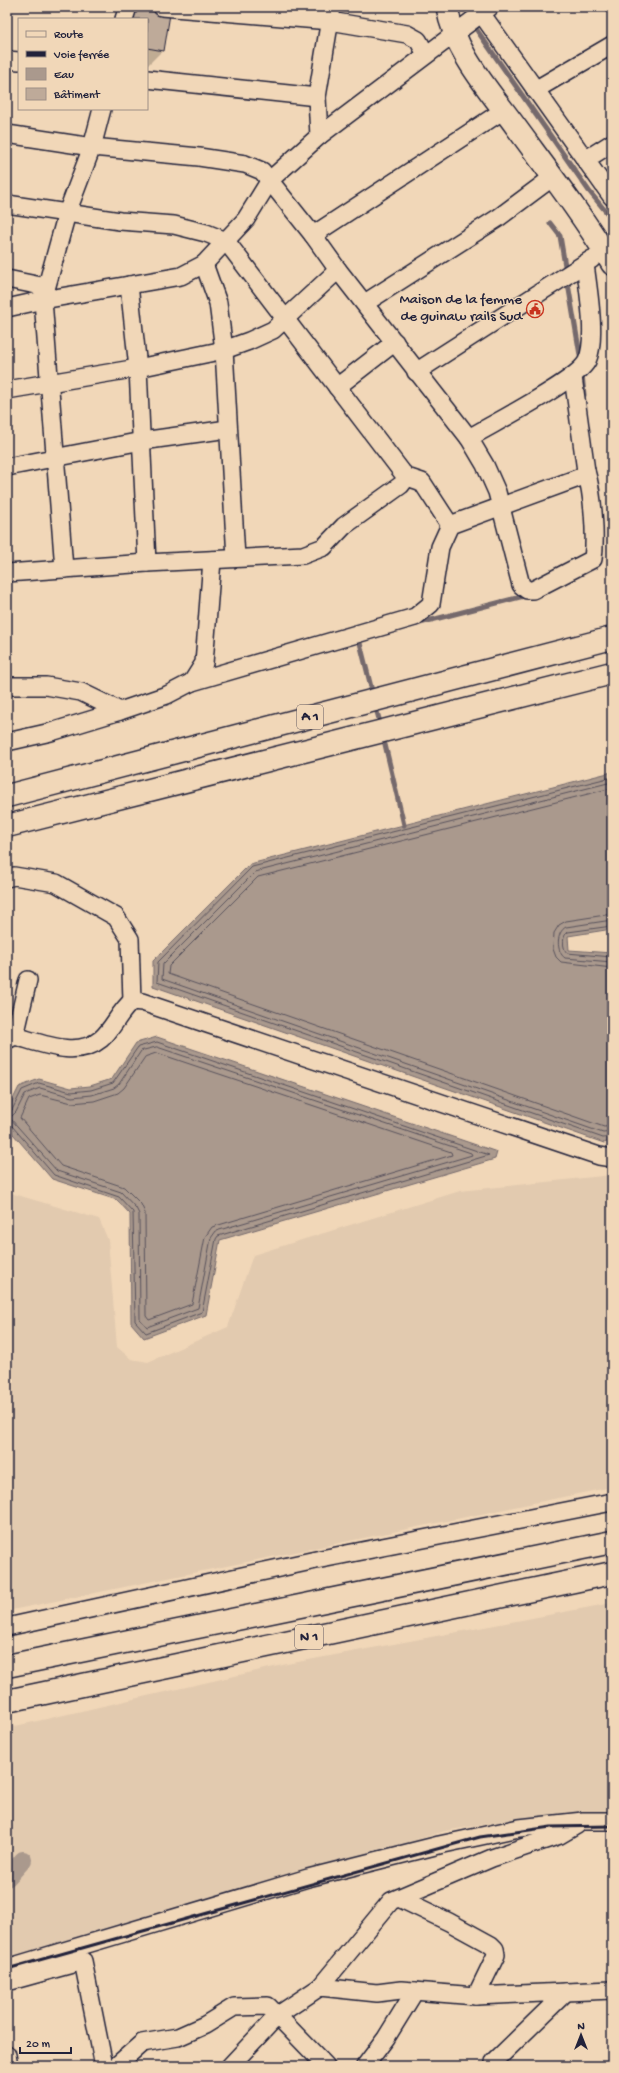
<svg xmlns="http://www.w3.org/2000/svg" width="619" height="2073" viewBox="0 0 619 2073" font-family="'Gochi Hand',sans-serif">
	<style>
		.built { fill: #e2caaf }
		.water { fill: #aa998d; stroke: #74696c }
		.shadow { fill: #0003 }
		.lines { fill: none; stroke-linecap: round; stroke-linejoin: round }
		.shore { stroke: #58525c; stroke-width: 1 }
		.stream { stroke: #74696c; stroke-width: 5 }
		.canal { stroke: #aa998d; stroke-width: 18 }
		.building { fill: #beaa99; stroke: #22223b }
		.minor-casing { stroke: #22223b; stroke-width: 20 }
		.tertiary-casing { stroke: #22223b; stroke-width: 24 }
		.trunk-casing { stroke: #22223b; stroke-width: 25 }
		.motorway-casing { stroke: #22223b; stroke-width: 25 }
		.minor { stroke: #f1d7b8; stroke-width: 17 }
		.tertiary { stroke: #f1d7b8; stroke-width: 21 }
		.trunk { stroke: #f1d7b8; stroke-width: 22 }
		.motorway { stroke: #f1d7b8; stroke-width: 22 }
		.rail { stroke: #22223b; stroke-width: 3 }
		.labels { text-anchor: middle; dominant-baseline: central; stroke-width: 3; stroke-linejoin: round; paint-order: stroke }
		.shield { fill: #f1d7b8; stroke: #605860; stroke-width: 1 }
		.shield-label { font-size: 14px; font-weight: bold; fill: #22223b }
		.poi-label { font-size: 15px; fill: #22223b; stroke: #f1d7b8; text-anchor: end }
	</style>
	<rect width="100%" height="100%" fill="#f1d7b8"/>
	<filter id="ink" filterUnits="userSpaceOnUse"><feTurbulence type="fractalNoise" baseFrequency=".025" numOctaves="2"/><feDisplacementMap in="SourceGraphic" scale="8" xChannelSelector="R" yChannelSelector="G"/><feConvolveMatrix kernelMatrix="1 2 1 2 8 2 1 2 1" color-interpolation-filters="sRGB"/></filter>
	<g filter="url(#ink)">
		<g class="built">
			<polygon points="612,1175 612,1487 7,1611 7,1192 99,1219 108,1240 117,1347 131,1359 148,1362 228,1327 253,1255 460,1191"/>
			<polygon points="612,1603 612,1811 522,1818 445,1831 7,1969 7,1728 287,1664"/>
		</g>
		<g class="water">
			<polygon points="612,772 612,929 568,936 569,950 612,953 612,1140 604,1143 153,986 153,961 250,864"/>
			<polygon points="157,1037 497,1152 495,1159 220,1240 206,1315 144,1338 131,1323 130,1214 117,1200 52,1179 7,1127 7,1111 19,1087 39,1079 71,1088 90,1086 112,1079 136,1043"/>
		</g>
		<polygon class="shadow" points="147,19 163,50 148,65 147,65"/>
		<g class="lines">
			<g class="shore">
				<polyline points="612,777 252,867 158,962 157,982 603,1138 612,1137"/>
				<polyline points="612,782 255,872 163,964 162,979 603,1133 612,1132"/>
				<polyline points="612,788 258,877 169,966 168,974 604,1127 612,1126"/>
				<polyline points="612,914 566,921 559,925 554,933 553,949 556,957 561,962 612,968"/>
				<path d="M612,920L566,927C556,932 556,952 565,958L612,962"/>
				<path d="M612,926L568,932C562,935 562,948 567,953L612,957"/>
				<polygon points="157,1047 471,1153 472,1155 216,1231 211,1238 198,1308 147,1327 140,1319 139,1214 136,1208 121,1192 57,1171 10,1118 16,1112 25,1094 40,1088 72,1097 92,1095 114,1088 119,1084 141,1051"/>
				<polygon points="157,1053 451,1152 452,1155 212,1227 205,1237 192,1304 149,1320 146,1316 145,1213 141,1204 124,1187 61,1166 20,1118 29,1099 40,1095 72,1103 94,1101 118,1093 124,1088 145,1057"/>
				<polyline points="7,1112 12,1110 22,1090 39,1083 71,1092 91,1090 113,1083 138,1047 157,1042 489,1155 218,1236 216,1239 202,1312 146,1333 135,1321 133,1212 119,1197 54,1175 12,1126 7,1125"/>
			</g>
			<g class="stream">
				<polyline points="475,23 474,26 589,191 612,219"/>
				<polyline points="550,223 560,236 581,361"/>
				<polyline points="582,373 584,395"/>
				<polyline points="416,624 528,595"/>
				<polyline points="362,638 359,639 373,695"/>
				<polyline points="375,705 381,726"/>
				<polyline points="383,736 404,825"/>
			</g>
			<polyline class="canal" points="7,1878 23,1860"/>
		</g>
		<polygon class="building" points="132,8 170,14 164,51 147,48 147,19 130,19"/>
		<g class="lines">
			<g class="minor-casing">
				<g id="minor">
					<polyline points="162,7 330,21 407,34 418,40 426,54"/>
					<polyline points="481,13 612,197"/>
					<polyline points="124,19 128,7"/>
					<polyline points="7,60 19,61"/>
					<polyline points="147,79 317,97"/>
					<polyline points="535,90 612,45"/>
					<path d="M7,134L92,147L199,157L245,164L262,171L313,235L338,270L469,438L485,465L497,492L521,585L527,590H533L593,559C596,536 593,494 586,471"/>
					<polyline points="319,136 317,97 332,7"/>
					<polyline points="585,160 612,143"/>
					<polyline points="7,204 120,221 174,225 206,233 226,241 402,472 407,477 422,482 450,525"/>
					<polyline points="313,235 504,110"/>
					<polyline points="204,264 218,303 224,350 236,558"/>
					<polyline points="7,279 46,287"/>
					<polyline points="129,285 138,368 147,563"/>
					<polyline points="365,303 498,218 553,177"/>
					<polyline points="7,308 43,300 181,276 204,264 246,219 270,180 319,136 490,7"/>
					<polyline points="416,372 592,259"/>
					<polyline points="337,387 395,342"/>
					<polyline points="7,390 138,368 224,350 249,341 273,330 338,270"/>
					<path d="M469,438C492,424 577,381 587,361C597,339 588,289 585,264"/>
					<polyline points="7,467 142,441 228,429"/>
					<polyline points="64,569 43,300 67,213 92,147 102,109"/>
					<polyline points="7,573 147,563 303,555 324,547 344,526 401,485 407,477"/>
					<polyline points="192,682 415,617 431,604 440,547 450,525 581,477 586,471 573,377"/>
					<polyline points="7,686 46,686 81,692 120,711"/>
					<polyline points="7,742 51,732 120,711 167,695 192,682 204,663 212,560"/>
					<polyline points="7,878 14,876 56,883 116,917 130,939 132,1001"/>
					<polyline points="15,1036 28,980"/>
					<path d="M7,1040L15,1036C41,1043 77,1059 101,1039C113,1029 119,1012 132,1001L142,1002L599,1156L612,1158"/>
					<polyline points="7,1627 316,1560 612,1502"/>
					<polyline points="399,1898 449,1922 491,1945 495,1949 496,1955 476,1996"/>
					<polyline points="7,1968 308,1878 439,1845 519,1828 583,1821 612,1821"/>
					<polyline points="7,1982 83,1961 104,2066"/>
					<polyline points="320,1987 391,1901 492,1858 560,1835 577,1825"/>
					<polyline points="7,2055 9,2066"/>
					<polyline points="116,2066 142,2043 178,2037 205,2025 234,2007 268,2006 326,2066"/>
					<polyline points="230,2066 278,2015 320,1987 377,1993 401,1990 476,1996 612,1990"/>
					<polyline points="365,2066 386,2038 415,1991"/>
					<polyline points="494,2066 494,2062 566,1992"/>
				</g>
			</g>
			<g class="tertiary-casing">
				<path id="tertiary" d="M447,7C454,52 490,91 516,127C549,172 583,216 612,264"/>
			</g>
			<g class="trunk-casing">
				<g id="trunk">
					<polyline points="7,1666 612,1542"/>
					<polyline points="7,1701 612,1573"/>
				</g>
			</g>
			<g class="motorway-casing">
				<g id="motorway">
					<polyline points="7,796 612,638"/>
					<polyline points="7,826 612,673"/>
				</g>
			</g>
			<use href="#minor" class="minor"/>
			<use href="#tertiary" class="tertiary"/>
			<use href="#trunk" class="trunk"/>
			<use href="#motorway" class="motorway"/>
			<polyline class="rail" points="7,1969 480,1837 551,1827 612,1826"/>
		</g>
	</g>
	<defs>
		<g id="civic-ring" transform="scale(0.9)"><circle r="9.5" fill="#f1d7b8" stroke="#c8321e" stroke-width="1.5"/><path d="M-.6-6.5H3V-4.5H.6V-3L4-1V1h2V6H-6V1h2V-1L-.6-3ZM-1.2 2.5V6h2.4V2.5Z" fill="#c8321e"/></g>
	</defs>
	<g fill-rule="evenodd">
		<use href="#civic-ring" x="535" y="309"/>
	</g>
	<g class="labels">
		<g class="shield">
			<rect x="297" y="705" width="26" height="24" rx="3"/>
			<rect x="295" y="1625" width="28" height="24" rx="3"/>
		</g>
		<g class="shield-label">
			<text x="310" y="717">A 1</text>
			<text x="309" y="1637">N 1</text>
		</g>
		<g class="poi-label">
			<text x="522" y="300">Maison de la femme<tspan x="522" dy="17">de guinaw rails Sud</tspan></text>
		</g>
	</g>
	<rect width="619" height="2073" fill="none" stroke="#f1d7b8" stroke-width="24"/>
	<rect x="12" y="12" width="595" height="2049" fill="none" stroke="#22223b" stroke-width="1.5" filter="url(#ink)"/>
	<rect x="18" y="18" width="130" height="92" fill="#f1d7b8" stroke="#9e8f86"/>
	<rect x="26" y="31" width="20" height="6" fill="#f1d7b8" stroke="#9e8f86"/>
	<text x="54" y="38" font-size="12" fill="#22223b">Route</text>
	<rect x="26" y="51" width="20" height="6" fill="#22223b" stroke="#9e8f86"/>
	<text x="54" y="58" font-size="12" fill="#22223b">Voie ferrée</text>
	<rect x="26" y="68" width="20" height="12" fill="#aa998d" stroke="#9e8f86"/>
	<text x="54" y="78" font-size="12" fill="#22223b">Eau</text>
	<rect x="26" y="88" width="20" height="12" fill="#beaa99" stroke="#9e8f86"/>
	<text x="54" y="98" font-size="12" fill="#22223b">Bâtiment</text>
	<g transform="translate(581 2035)" stroke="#f1d7b8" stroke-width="3" paint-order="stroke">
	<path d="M0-3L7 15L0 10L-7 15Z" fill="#22223b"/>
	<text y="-6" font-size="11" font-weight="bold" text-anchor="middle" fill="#22223b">N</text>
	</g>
	<path d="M20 2047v6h51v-6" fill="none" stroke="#22223b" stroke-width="2"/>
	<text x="26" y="2047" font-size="12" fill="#22223b" stroke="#f1d7b8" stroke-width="3" paint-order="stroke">20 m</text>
</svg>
